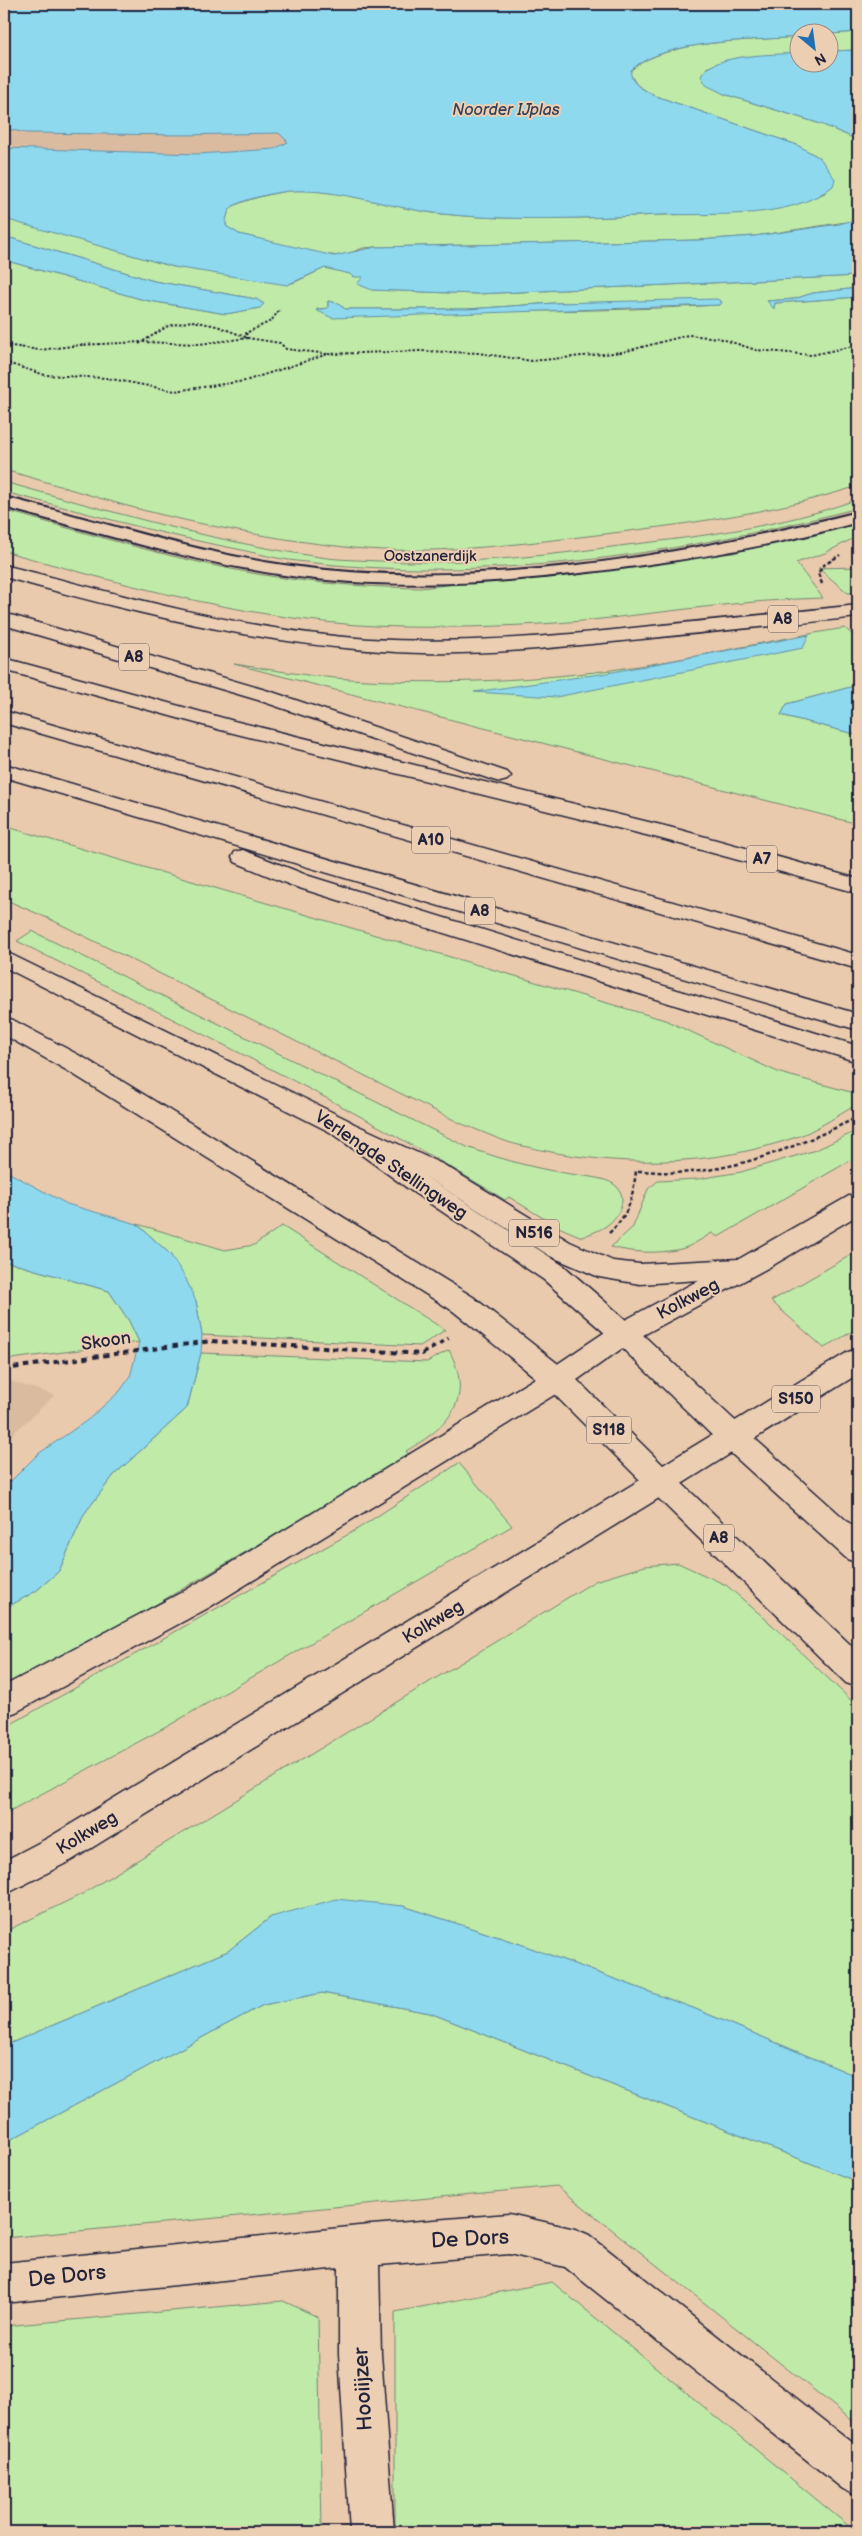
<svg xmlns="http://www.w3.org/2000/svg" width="862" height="2536" viewBox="0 0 862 2536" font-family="'Balsamiq Sans',sans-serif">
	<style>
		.built { fill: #dbbb9f }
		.green { fill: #c0eaa7; stroke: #718671; fill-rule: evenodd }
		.water { fill: #8ed9ee; stroke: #6390a6 }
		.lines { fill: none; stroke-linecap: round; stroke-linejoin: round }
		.service-casing { stroke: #22223b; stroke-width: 4 }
		.minor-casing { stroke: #22223b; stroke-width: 3 }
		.tertiary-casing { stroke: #22223b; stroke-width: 3 }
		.secondary-casing { stroke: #22223b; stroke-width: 3 }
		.primary-casing { stroke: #22223b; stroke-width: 3 }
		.motorway-casing { stroke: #22223b; stroke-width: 3 }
		.path-far2 { stroke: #22223b; stroke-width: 2; stroke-dasharray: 2.5 2; stroke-linecap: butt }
		.path-far1 { stroke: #22223b; stroke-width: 2.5; stroke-dasharray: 4 2.5; stroke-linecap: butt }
		.path { stroke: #22223b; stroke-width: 4; stroke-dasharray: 5.5 4.5; stroke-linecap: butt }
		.service { fill: #eccfb3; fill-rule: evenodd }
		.minor { fill: #eccfb3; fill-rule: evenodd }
		.tertiary { fill: #eccfb3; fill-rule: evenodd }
		.secondary { fill: #eccfb3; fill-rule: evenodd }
		.primary { fill: #eccfb3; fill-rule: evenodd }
		.motorway { fill: #eccfb3; fill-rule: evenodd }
		.labels { text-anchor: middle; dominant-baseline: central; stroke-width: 4; stroke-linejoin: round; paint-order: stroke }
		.far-street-label { font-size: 15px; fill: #22223b; stroke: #eccfb3 }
		.far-water-label { font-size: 16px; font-style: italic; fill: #323d56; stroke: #eccfb3 }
		.shield { fill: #eccfb3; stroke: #5f565f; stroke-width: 1 }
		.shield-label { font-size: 16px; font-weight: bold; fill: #22223b }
		.street-label { font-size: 18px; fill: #22223b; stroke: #eccfb3 }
		.near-street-label { font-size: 21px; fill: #22223b; stroke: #eccfb3 }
	</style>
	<rect width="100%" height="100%" fill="#eacaac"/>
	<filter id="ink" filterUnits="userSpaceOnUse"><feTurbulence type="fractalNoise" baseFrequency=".02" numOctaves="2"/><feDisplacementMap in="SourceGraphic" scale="10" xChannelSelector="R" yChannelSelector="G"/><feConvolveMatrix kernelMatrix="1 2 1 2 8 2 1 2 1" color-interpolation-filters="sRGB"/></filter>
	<g filter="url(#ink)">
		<g class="built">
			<polygon points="4,128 26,133 184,135 279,133 288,142 274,149 198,154 4,148"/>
			<polygon points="4,1379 55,1395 4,1442"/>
		</g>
		<g class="green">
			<polygon points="858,32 858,50 830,51 830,34"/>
			<path d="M799,37V53L727,60L706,68L724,94L821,124L858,140V219L852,221L755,236L699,240L376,247L363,248L342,256L318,254L239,234L226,226C226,219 227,213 231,208C238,201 278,192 289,191C331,187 390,207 434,213C509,222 586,218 661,215C717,213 773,216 825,193L820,158L797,145L653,95L637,85L630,74L631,70C667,39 752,41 799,37Z"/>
			<path d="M4,218L174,267L293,283L325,268L364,277L372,290L477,294L858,276V288L813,293L794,299L767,301L774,308L775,303L858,297V486C770,514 679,525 588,536C511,545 431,555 353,548C290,541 225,530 163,515C110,503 57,484 4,470V260L144,300L226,314L260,308L264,304L256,299L154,281L4,236ZM328,301L337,303L345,309H468L554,303L722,302L720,305C585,313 452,312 317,309L328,308Z"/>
			<path d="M4,482C110,511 217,543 327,558C344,560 362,560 379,561C463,565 545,556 627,545C704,536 785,526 858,499V508C677,555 484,584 297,561C277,559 256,553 237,549C158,534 81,511 4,492Z"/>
			<path d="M4,510C79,531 155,554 231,569C293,582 357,587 420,588L733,553L858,520V536L825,553L796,563L823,598C742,600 662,613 582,621C523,626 463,628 403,627C270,625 131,587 4,551Z"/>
			<polygon points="858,567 858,592 848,593 818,568"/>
			<path d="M845,628L858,640V685L787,704L781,715L858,735V824L234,664C267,669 301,675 335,678C427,685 519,682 611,670C689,660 767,640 845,628Z"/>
			<path d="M4,826L665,1020L780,1073L858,1094V1104C840,1114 821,1127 802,1135C712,1168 615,1168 523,1146C502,1142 482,1131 462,1124L52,920L4,899Z"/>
			<path d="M32,931L467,1147C506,1161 544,1171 585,1176C595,1178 610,1179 617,1187C629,1199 617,1219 606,1226C599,1231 589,1234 582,1237L556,1226L509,1197L505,1200C348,1103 181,1024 17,941Z"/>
			<path d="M858,1130V1156L718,1237L712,1233C703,1238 692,1246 681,1249C658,1254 633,1253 611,1247L633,1227L648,1189L658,1181L698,1179L741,1172L816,1150Z"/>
			<polygon points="137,1224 225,1250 254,1245 282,1226 445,1330 420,1346 202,1335 196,1301 170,1254"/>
			<polygon points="858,1251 858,1328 824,1348 771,1301"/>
			<polygon points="4,1261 109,1291 129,1321 139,1342 4,1360"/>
			<path d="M449,1350C475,1400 449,1426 406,1451L410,1456L131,1619L4,1686V1609L36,1591L59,1571L84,1514L114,1475L187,1408L201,1353L427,1362Z"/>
			<polygon points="459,1463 512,1526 168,1726 4,1814 4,1728 356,1530"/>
			<polygon points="678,1563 726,1585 770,1623 858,1707 858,2077 693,2008 520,1944 403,1906 271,1917 228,1951 4,2046 4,1932 82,1894 595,1581 645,1566"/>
			<polygon points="322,1993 430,2013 858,2182 858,2425 557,2186 4,2238 4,2143 263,2005"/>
			<polygon points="552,2282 856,2532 401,2532 395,2524 395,2312"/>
			<polygon points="283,2301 318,2317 322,2532 4,2532 4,2326"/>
		</g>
		<g class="water">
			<path d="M4,4H858V32L830,34V32H800L799,37C753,41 665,39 631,70C629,83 643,89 653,95L797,145L820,158L835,179L833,186C790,221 713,213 661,215C586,218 509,222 434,213C387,207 339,189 292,191C281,191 238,200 231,208C227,213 226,219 226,226L239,234L334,256L376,247L699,240L755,236L839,224L858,219V276L477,294L372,290L357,284L363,277H353L350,274L325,268L287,285L174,267L15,222L4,218V148L198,154L274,149L288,142L279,133L184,135L26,133L4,128Z"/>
			<path d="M858,50V140L821,124L724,94L706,85L701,76C711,53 776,55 799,53L800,62H830V51Z"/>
			<polygon points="4,236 154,281 256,299 264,304 260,308 226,314 144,300 4,260"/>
			<polygon points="858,288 858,297 775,303 774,309 767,301 794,299 813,293"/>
			<polygon points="717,299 722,302 720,305 332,318 316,310 328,308 328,301 337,303 345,309 468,309 554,303"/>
			<polygon points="809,635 803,648 556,697 474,692 607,673"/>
			<polygon points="858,685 858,735 781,715 787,704"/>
			<polygon points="4,1170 67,1204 137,1224 170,1254 185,1277 196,1301 202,1335 201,1353 187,1408 114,1475 84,1514 59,1571 36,1591 4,1609 4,1488 38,1454 89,1419 120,1391 130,1377 139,1342 129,1321 109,1291 4,1261"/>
			<polygon points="336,1899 403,1906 520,1944 693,2008 858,2077 858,2182 430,2013 322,1993 263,2005 4,2143 4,2046 228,1951 271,1917"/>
		</g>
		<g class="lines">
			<g class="service-casing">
				<path id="service" d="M4,497C97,520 188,551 284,565C470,592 677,557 858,512V522C785,543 711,556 636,566C519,582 401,592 284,575C188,561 96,532 4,507Z"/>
			</g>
			<g class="minor-casing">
				<polygon id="minor" points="509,2214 575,2229 589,2235 858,2447 858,2496 843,2489 565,2267 509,2254 379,2265 381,2354 394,2532 350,2532 339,2354 339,2268 4,2303 4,2263 359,2226"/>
			</g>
			<g class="tertiary-casing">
				<g id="tertiary">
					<polygon points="557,1368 567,1371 571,1379 567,1387 208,1608 16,1712 4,1716 4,1686 186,1590 547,1371"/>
					<polygon points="661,1470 672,1474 676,1482 672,1490 72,1860 4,1895 4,1861 48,1838 650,1474"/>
				</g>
			</g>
			<g class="secondary-casing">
				<g id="secondary">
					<polygon points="4,951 348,1120 428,1178 564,1266 642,1334 745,1430 749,1438 745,1446 734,1450 723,1446 622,1348 544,1280 410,1190 330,1132 4,967"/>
					<polygon points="4,1017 13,1020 86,1059 473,1297 567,1371 571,1379 567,1387 557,1390 547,1387 453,1311 68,1071 4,1035"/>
				</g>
			</g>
			<g class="primary-casing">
				<polygon id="primary" points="339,1117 444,1165 570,1242 613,1261 640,1264 739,1259 849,1196 858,1194 858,1215 775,1264 634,1340 577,1380 663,1465 848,1352 858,1349 858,1374 672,1490 661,1494 650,1490 547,1387 543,1379 547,1371 614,1326 699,1280 640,1284 599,1277 550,1256 426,1177 330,1132 326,1126 330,1120"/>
			</g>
			<g class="motorway-casing">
				<g id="motorway">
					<path d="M4,565C126,596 243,631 369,639C461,644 551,637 642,627C714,620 786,613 858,605V617C786,625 714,631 642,639C569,646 495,655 421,653C279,649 140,615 4,577Z"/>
					<polygon points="4,613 272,692 507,772 511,776 507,780 500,782 493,780 258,700 4,625"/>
					<polygon points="4,658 234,721 673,828 858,879 858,893 658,838 221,730 4,670"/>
					<polygon points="4,711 858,955 858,969 4,723"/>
					<polygon points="4,764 858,1014 858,1030 4,777"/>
					<polygon points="243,850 309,876 858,1046 858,1062 293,886 235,862 232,857 235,852"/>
					<polygon points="734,1426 745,1430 858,1531 858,1563 847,1559 723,1446 719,1438 723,1430"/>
					<polygon points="661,1470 672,1474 858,1652 858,1687 846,1683 650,1490 646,1482 650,1474"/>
				</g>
			</g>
			<g class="path-far2">
				<polygon points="192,321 217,326 248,338 199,344 142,342 168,326"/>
				<polyline points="139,344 142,342"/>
				<polyline points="4,345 40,350 80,345 142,342"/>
				<polyline points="328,354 421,351 478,353 532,361 623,352 688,335 719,338 756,350 812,355 858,345"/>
				<polyline points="4,362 45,375 106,378 175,391 245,381 328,354 286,349 280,343 248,338 246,333 271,321 280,309"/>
			</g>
			<g class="path-far1">
				<polyline points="822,584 818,573 824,565 840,555"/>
				<path d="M609,1233C629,1215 633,1197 636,1171C654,1171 672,1174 690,1172C749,1167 805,1143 858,1117"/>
			</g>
			<polyline class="path" points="4,1369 211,1341 422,1354 449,1338"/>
			<use href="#service" class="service"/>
			<use href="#minor" class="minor"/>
			<use href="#tertiary" class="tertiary"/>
			<use href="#secondary" class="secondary"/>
			<use href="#primary" class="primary"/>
			<use href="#motorway" class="motorway"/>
		</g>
	</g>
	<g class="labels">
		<g class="far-street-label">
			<text x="430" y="556">Oostzanerdijk</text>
		</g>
		<g class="far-water-label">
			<text x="506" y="110">Noorder IJplas</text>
		</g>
		<g class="shield">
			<rect x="768" y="605.5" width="30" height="27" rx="4"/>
			<rect x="119" y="643.5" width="30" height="27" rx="4"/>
			<rect x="412" y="826.5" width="38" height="27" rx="4"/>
			<rect x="747" y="845.5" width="30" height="27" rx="4"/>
			<rect x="465" y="897.5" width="30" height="27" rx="4"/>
			<rect x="509" y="1219.5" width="50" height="27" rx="4"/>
			<rect x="772" y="1385.5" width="48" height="27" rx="4"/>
			<rect x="586.5" y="1416.5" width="45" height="27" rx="4"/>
			<rect x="704" y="1524.5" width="30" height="27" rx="4"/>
		</g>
		<g class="shield-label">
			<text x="783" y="619">A8</text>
			<text x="134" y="657">A8</text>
			<text x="431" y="840">A10</text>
			<text x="762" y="859">A7</text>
			<text x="480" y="911">A8</text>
			<text x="534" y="1233">N516</text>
			<text x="796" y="1399">S150</text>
			<text x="609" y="1430">S118</text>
			<text x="719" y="1538">A8</text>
		</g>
		<g class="street-label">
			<text transform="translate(391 1165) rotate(34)">Verlengde Stellingweg</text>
			<text transform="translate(688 1299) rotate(-28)">Kolkweg</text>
			<text transform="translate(106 1341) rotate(-8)">Skoon</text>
			<text transform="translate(433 1622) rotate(-31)">Kolkweg</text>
			<text transform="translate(87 1833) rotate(-31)">Kolkweg</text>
		</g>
		<g class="near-street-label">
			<text transform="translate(470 2239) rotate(-3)">De Dors</text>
			<text transform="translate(67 2276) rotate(-6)">De Dors</text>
			<text transform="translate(363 2389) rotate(-93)">Hooiijzer</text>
		</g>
	</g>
	<rect width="862" height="2536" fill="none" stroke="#eccfb3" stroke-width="20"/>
	<rect x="10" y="10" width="842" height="2516" fill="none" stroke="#22223b" stroke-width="2" filter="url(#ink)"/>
	<g transform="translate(814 48) rotate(151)"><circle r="24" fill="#eccfb3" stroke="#9b8a83"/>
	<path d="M0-4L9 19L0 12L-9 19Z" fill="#1f6fb2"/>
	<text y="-8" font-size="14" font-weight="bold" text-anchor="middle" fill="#22223b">N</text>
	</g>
</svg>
